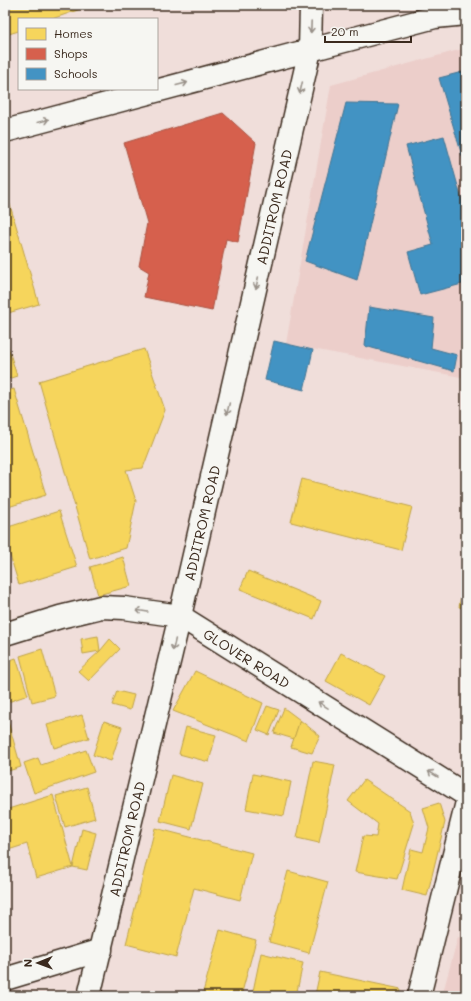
<svg xmlns="http://www.w3.org/2000/svg" width="471" height="1001" viewBox="0 0 471 1001" font-family="Mali,sans-serif">
	<style>
		.built { fill: #ecceca }
		.homes { fill: #f6d55c; stroke: #bea249 }
		.shops { fill: #d6604d; stroke: #a8503f }
		.schools { fill: #4393c3; stroke: #417492 }
		.lines { fill: none; stroke-linecap: round; stroke-linejoin: round }
		.street-casing { stroke: #3b2a1e; stroke-width: 25 }
		.secondary-casing { stroke: #3b2a1e; stroke-width: 25 }
		.primary-casing { stroke: #3b2a1e; stroke-width: 25 }
		.street { stroke: #f6f6f2; stroke-width: 22 }
		.secondary { stroke: #f6f6f2; stroke-width: 22 }
		.primary { stroke: #f6f6f2; stroke-width: 22 }
		.oneway { stroke: #989088 }
		.labels { text-anchor: middle; dominant-baseline: central; stroke-width: 4; stroke-linejoin: round; paint-order: stroke }
		.street-label { font-size: 14px; fill: #3b2a1e; stroke: #f6f6f2 }
	</style>
	<rect width="100%" height="100%" fill="#f0deda"/>
	<filter id="ink" filterUnits="userSpaceOnUse"><feTurbulence type="fractalNoise" baseFrequency=".025" numOctaves="2"/><feDisplacementMap in="SourceGraphic" scale="8" xChannelSelector="R" yChannelSelector="G"/><feConvolveMatrix kernelMatrix="1 2 1 2 8 2 1 2 1" color-interpolation-filters="sRGB"/></filter>
	<g filter="url(#ink)">
		<g class="built">
			<polygon points="466,48 466,378 286,344 331,85"/>
			<polygon points="458,937 466,939 466,996 442,996"/>
		</g>
		<g class="homes">
			<polygon points="5,5 92,5 52,19 19,19 19,31 5,35"/>
			<polygon points="5,188 39,304 8,313 5,302"/>
			<polygon points="5,337 17,376 5,380"/>
			<polygon points="144,349 165,410 143,468 126,470 136,501 126,548 90,559 39,381"/>
			<polygon points="14,389 46,495 5,508 5,391"/>
			<polygon points="302,479 412,507 401,550 291,522"/>
			<polygon points="59,511 77,567 19,585 5,539 5,528"/>
			<polygon points="123,557 131,586 98,595 90,567"/>
			<polygon points="466,568 466,608 459,607"/>
			<polygon points="248,571 321,601 314,619 240,589"/>
			<polygon points="98,636 100,651 83,654 81,639"/>
			<polygon points="110,639 120,649 89,681 78,671 100,651"/>
			<polygon points="42,649 55,696 32,702 20,656"/>
			<polygon points="341,653 385,676 369,705 326,681"/>
			<polygon points="16,658 28,695 8,702 5,692 5,662"/>
			<polygon points="195,671 263,703 249,741 173,711"/>
			<polygon points="117,691 134,695 130,710 112,705"/>
			<polygon points="267,706 279,710 269,735 257,730"/>
			<polygon points="284,708 300,720 294,739 274,733"/>
			<polygon points="5,711 21,767 5,772"/>
			<polygon points="82,715 89,738 54,748 47,725"/>
			<polygon points="300,720 320,736 312,753 291,747"/>
			<polygon points="104,721 122,727 111,761 93,755"/>
			<polygon points="186,727 216,735 209,762 179,754"/>
			<polygon points="86,750 94,772 34,793 24,763 38,758 41,765"/>
			<polygon points="313,761 335,765 319,843 297,838"/>
			<polygon points="253,774 291,782 284,816 246,809"/>
			<polygon points="171,775 203,784 191,829 160,821"/>
			<polygon points="364,780 410,811 414,824 397,879 355,872 363,836 376,837 378,824 348,801"/>
			<polygon points="87,787 95,818 65,827 56,796"/>
			<polygon points="53,795 73,867 36,878 27,844 5,851 5,810"/>
			<polygon points="439,803 445,822 427,896 402,890 411,849 423,852 429,828 423,808"/>
			<polygon points="155,828 252,853 240,900 194,888 176,957 126,944"/>
			<polygon points="82,829 96,833 87,870 73,867"/>
			<polygon points="288,871 328,882 309,953 269,942"/>
			<polygon points="220,930 256,940 241,996 202,996"/>
			<polygon points="261,953 303,963 296,996 252,996"/>
			<polygon points="320,972 401,989 399,996 315,995"/>
			<polygon points="15,992 16,996 5,996 5,995"/>
		</g>
		<polygon class="shops" points="223,113 256,143 238,242 226,239 212,311 144,297 149,272 139,266 147,223 124,143"/>
		<g class="schools">
			<polygon points="466,71 466,169 439,78"/>
			<polygon points="346,103 398,104 357,280 305,261"/>
			<polygon points="444,136 466,215 466,283 420,295 408,252 433,245 406,146"/>
			<polygon points="369,307 434,318 431,348 457,355 454,371 365,346"/>
			<polygon points="274,341 313,350 304,390 265,380"/>
		</g>
		<g class="lines">
			<g class="street-casing">
				<g id="street">
					<polyline points="5,634 60,617 101,607 124,608 180,616"/>
					<polyline points="5,979 101,950"/>
					<polyline points="419,996 466,806"/>
				</g>
			</g>
			<g class="secondary-casing">
				<g id="secondary">
					<polyline points="5,131 310,50 180,616 89,996"/>
					<path id="s1" d="M180,616L466,795"/>
				</g>
			</g>
			<g class="primary-casing">
				<polyline id="primary" points="311,5 310,50 435,17 466,14"/>
			</g>
			<use href="#street" class="street"/>
			<use href="#secondary" class="secondary"/>
			<use href="#primary" class="primary"/>
		</g>
		<defs><path id="oneway-shaft" d="M-6 0H5M1.5-3L5.5 0L1.5 3" fill="none" stroke-width="1.6" stroke-linecap="round" stroke-linejoin="round"/></defs>
		<g class="oneway">
			<use href="#oneway-shaft" transform="translate(311 27) rotate(92)"/>
			<use href="#oneway-shaft" transform="translate(182 84) rotate(-15)"/>
			<use href="#oneway-shaft" transform="translate(301 88) rotate(103)"/>
			<use href="#oneway-shaft" transform="translate(43 121) rotate(-15)"/>
			<use href="#oneway-shaft" transform="translate(257 283) rotate(103)"/>
			<use href="#oneway-shaft" transform="translate(228 409) rotate(103)"/>
			<use href="#oneway-shaft" transform="translate(142 611) rotate(-171)"/>
			<use href="#oneway-shaft" transform="translate(174 645) rotate(103)"/>
			<use href="#oneway-shaft" transform="translate(323 705) rotate(-148)"/>
			<use href="#oneway-shaft" transform="translate(433 774) rotate(-148)"/>
		</g>
	</g>
	<g class="labels">
		<g class="street-label">
			<text transform="translate(274 207) rotate(-77)">ADDITROM ROAD</text>
			<text transform="translate(202 523) rotate(-77)">ADDITROM ROAD</text>
			<text stroke="none"><textPath href="#s1" startOffset="79">GLOVER ROAD</textPath></text>
			<text transform="translate(127 839) rotate(-77)">ADDITROM ROAD</text>
		</g>
	</g>
	<rect width="471" height="1001" fill="none" stroke="#f6f6f2" stroke-width="20"/>
	<rect x="10" y="10" width="451" height="981" fill="none" stroke="#3b2a1e" stroke-width="1.5" filter="url(#ink)"/>
	<rect x="18" y="18" width="140" height="72" fill="#f6f6f2" stroke="#aba49d"/>
	<rect x="26" y="28" width="20" height="12" fill="#f6d55c" stroke="#aba49d"/>
	<text x="54" y="38" font-size="12" fill="#3b2a1e">Homes</text>
	<rect x="26" y="48" width="20" height="12" fill="#d6604d" stroke="#aba49d"/>
	<text x="54" y="58" font-size="12" fill="#3b2a1e">Shops</text>
	<rect x="26" y="68" width="20" height="12" fill="#4393c3" stroke="#aba49d"/>
	<text x="54" y="78" font-size="12" fill="#3b2a1e">Schools</text>
	<g transform="translate(38 963) rotate(269)" stroke="#f6f6f2" stroke-width="3" paint-order="stroke">
	<path d="M0-3L7 15L0 10L-7 15Z" fill="#3b2a1e"/>
	<text y="-6" font-size="11" font-weight="bold" text-anchor="middle" fill="#3b2a1e">N</text>
	</g>
	<path d="M325 36v6h86v-6" fill="none" stroke="#3b2a1e" stroke-width="2"/>
	<text x="331" y="36" font-size="12" fill="#3b2a1e" stroke="#f6f6f2" stroke-width="3" paint-order="stroke">20 m</text>
</svg>
